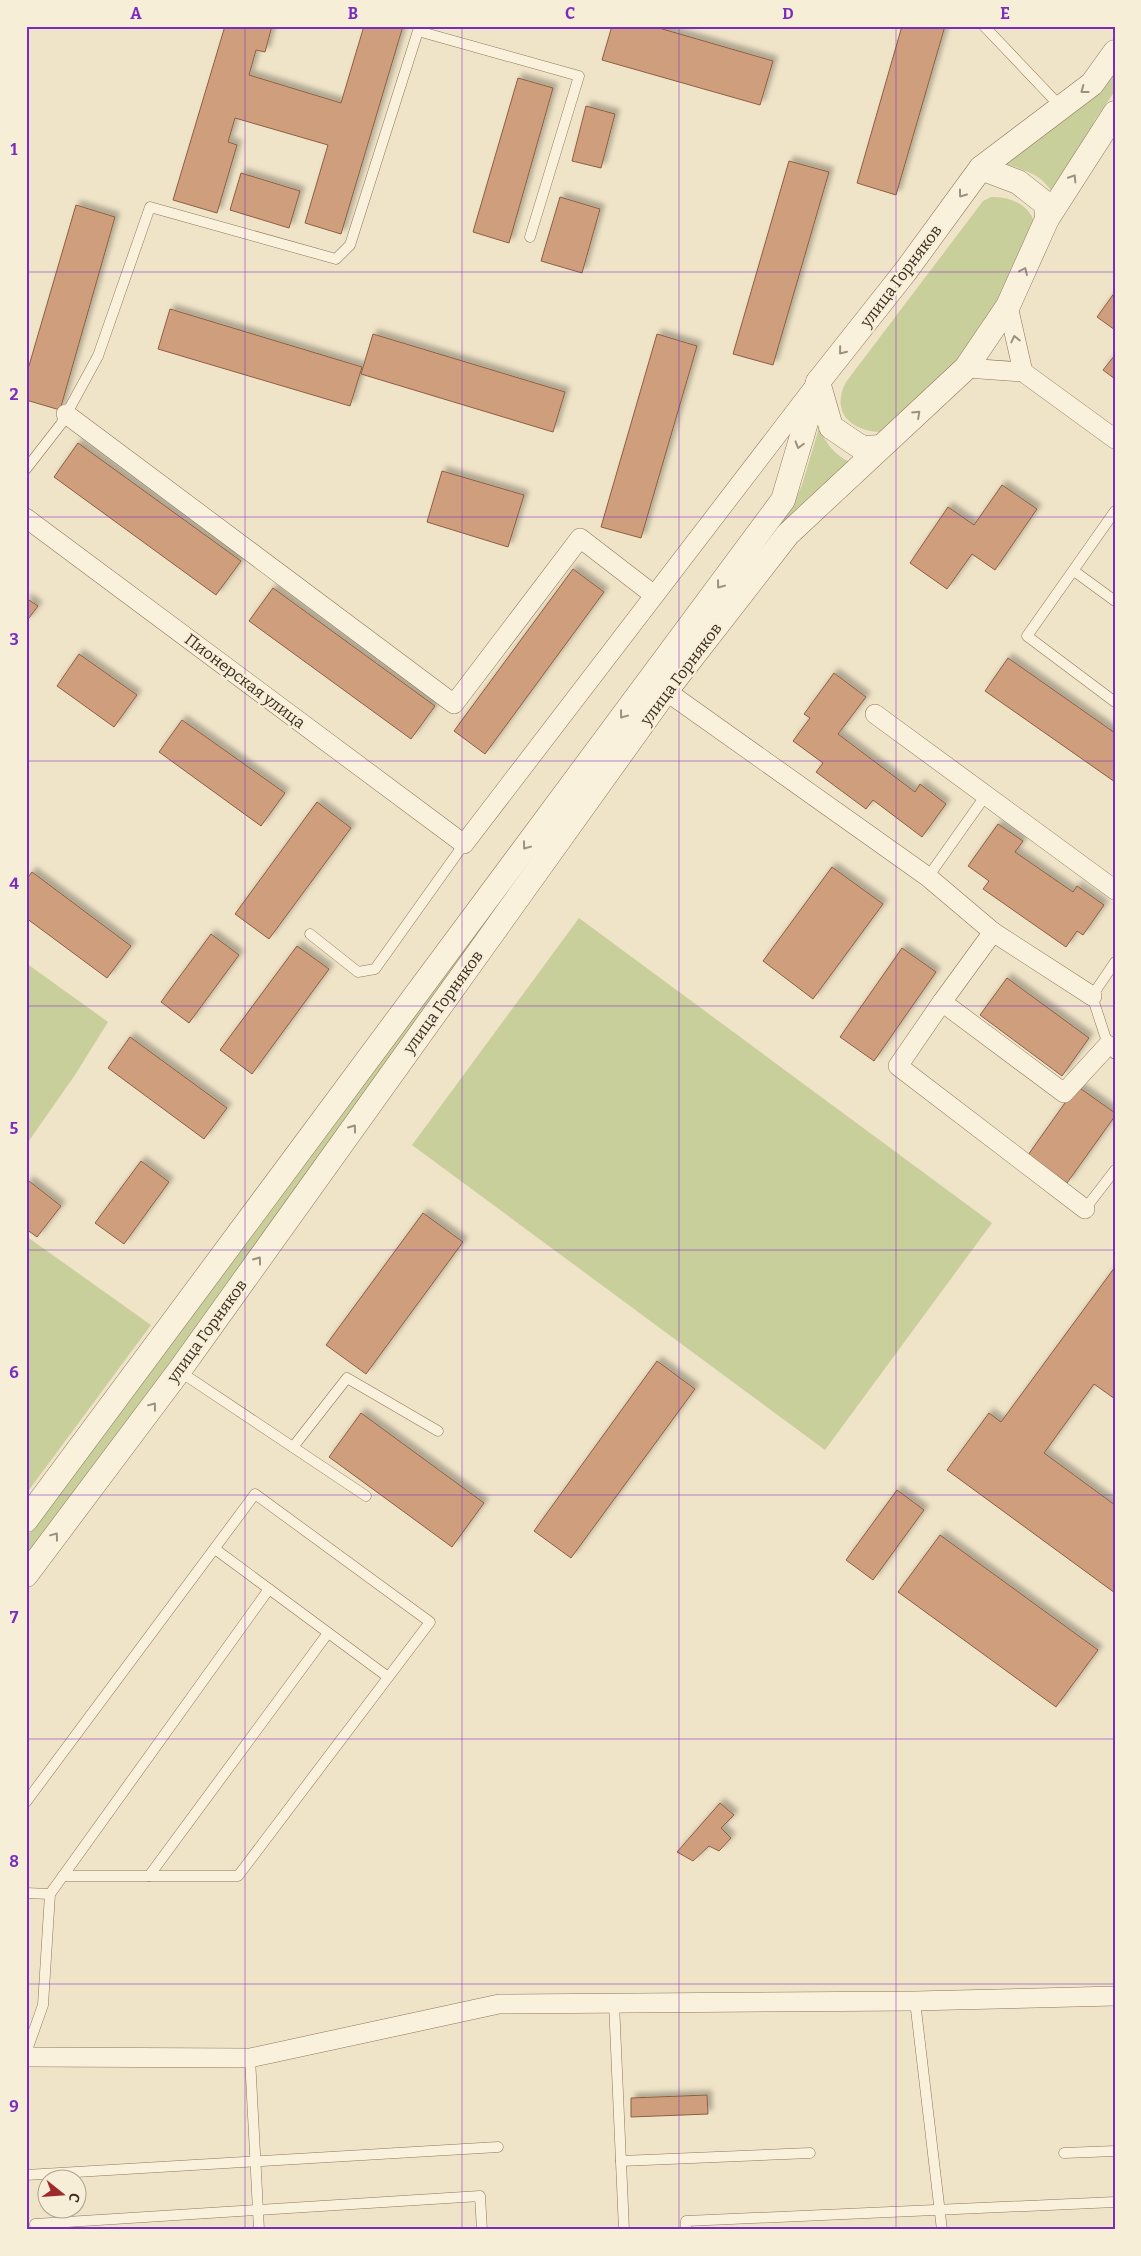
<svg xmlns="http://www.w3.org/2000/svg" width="1141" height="2256" viewBox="0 0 1141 2256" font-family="Bitter,serif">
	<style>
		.green { fill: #c9cf9b }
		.building { fill: #cf9f7d; stroke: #8d5f41; filter: url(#shadow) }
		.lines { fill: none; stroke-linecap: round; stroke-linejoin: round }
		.service-casing { stroke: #8d765c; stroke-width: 11 }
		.minor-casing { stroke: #8d765c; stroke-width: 20 }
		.tertiary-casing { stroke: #8d765c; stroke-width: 25 }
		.service { stroke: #faf1dc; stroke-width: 10 }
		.minor { stroke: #faf1dc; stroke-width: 19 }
		.tertiary { stroke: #faf1dc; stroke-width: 24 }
		.oneway { stroke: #9c907e }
		.grid { fill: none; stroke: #7b2cbf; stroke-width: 1; stroke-opacity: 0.55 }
		.labels { text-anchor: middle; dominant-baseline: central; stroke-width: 4.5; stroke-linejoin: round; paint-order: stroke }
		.street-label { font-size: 16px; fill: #3d2e20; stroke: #f7eed8 }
		.neatline { fill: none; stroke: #7b2cbf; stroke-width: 2 }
		.grid-label { font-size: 16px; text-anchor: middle; font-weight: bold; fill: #7b2cbf }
	</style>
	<defs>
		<filter id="shadow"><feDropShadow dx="4.5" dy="-4.5" stdDeviation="2.5" flood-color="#0004"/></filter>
	</defs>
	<rect width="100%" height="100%" fill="#f0e4c8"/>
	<g class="green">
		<path d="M1115,68V91L1095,120L1057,201C1044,175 1031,172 1005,164Z"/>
		<path d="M991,197C1011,196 1036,207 1035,231L971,349L880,432C851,431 830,412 846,382L983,201Z"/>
		<path d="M819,428C826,443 834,455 850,462L797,522L26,1559V1537L792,507L802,485Z"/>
		<polygon points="579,918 992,1223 825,1450 412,1145"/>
		<polygon points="26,963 108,1022 75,1075 26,1145"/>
		<polygon points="26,1236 151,1325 26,1494"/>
	</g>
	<g class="building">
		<polygon points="225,26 272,26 265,52 256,50 249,75 341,103 364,26 403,26 341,234 305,223 328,145 235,118 228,142 237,145 217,213 173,200"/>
		<polygon points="612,26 652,26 773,61 760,105 602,60"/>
		<polygon points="902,26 945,26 896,195 857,183"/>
		<polygon points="518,78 553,88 509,243 473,232"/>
		<polygon points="586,106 615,114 601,168 572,161"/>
		<polygon points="789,161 829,172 773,365 733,354"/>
		<polygon points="241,173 300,191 289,228 230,210"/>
		<polygon points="560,197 600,209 582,273 541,261"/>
		<polygon points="76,205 115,217 60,410 26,400 26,376"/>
		<polygon points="1115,292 1115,330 1097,317"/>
		<polygon points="170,309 362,367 350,406 158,349"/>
		<polygon points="373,334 565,392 553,432 361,374"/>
		<polygon points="657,334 697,346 641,538 601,527"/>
		<polygon points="1115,355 1115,379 1103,370"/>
		<polygon points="78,443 241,561 216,595 54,477"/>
		<polygon points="442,471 524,495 508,547 427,522"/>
		<polygon points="1002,485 1037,509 995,570 972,554 947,589 910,563 948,507 974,525"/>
		<polygon points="573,569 604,592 485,754 454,731"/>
		<polygon points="273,588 435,706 411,739 249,621"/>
		<polygon points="26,598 38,606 26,622"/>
		<polygon points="79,654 137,695 114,727 57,686"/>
		<polygon points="1008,658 1115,733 1115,782 985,691"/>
		<polygon points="834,673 866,697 838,734 915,792 920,784 946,804 922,837 873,800 866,809 816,772 823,763 793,741 810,718 804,714"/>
		<polygon points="182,720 285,793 261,826 159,752"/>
		<polygon points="317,802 351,828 269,939 235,914"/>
		<polygon points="998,824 1023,841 1015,852 1073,892 1077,886 1104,905 1083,935 1077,931 1066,947 983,889 989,881 968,866"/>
		<polygon points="832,867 883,904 813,999 763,961"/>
		<polygon points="32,872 131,946 107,978 26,918 26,880"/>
		<polygon points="211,934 239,955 189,1023 161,1002"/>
		<polygon points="297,946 329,969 252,1074 220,1050"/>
		<polygon points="902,948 936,972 874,1061 840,1037"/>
		<polygon points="1007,978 1089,1038 1062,1076 980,1015"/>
		<polygon points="130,1037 227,1108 204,1139 108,1068"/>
		<polygon points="1077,1086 1115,1113 1115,1116 1067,1183 1028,1155"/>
		<polygon points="141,1161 169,1182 124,1244 95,1223"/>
		<polygon points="29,1181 61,1206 37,1237 26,1229 26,1185"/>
		<polygon points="423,1213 463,1242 366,1374 326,1345"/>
		<polygon points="1115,1267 1115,1399 1094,1384 1044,1453 1115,1505 1115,1593 947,1470 989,1413 1001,1422"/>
		<polygon points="657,1361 695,1389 571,1558 534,1531"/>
		<polygon points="361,1413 484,1503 452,1547 329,1457"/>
		<polygon points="897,1490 924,1510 873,1580 846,1560"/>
		<polygon points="940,1535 1098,1650 1056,1707 898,1592"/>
		<polygon points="720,1803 734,1815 721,1828 731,1838 719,1851 709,1846 693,1861 677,1852"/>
		<polygon points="707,2095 708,2114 631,2117 631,2098"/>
	</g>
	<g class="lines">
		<g class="service-casing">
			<g id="service">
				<polyline points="984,26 1061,107"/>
				<polyline points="26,469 61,424 98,356 150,207 336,259 350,245 418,31 579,76 530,237"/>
				<polyline points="1115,511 1027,636 1115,702"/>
				<polyline points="1074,571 1115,601"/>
				<polyline points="928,877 986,795"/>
				<polyline points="310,934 358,972 375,969 464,844"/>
				<polyline points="1115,962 1092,996 1108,1045 1115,1054"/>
				<polyline points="1085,1209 1115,1170"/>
				<polyline points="179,1371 366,1496"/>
				<polyline points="293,1447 347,1378 438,1431"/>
				<polyline points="215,1549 388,1677"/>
				<polyline points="26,1802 255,1494 430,1622 238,1876 63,1876"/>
				<polyline points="149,1876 328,1633"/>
				<polyline points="26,1893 50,1894"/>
				<polyline points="915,2001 942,2230"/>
				<polyline points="614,2003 624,2230"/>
				<polyline points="26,2053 43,2005 50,1894 269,1589"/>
				<polyline points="250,2058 259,2230"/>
				<polyline points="1064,2153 1115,2151"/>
				<polyline points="621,2161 810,2153"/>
				<polyline points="26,2175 498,2147"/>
				<polyline points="36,2230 35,2224 480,2196 482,2230"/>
				<polyline points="686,2230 686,2221 1115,2202"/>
			</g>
		</g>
		<g class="minor-casing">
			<g id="minor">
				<polyline points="1008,306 1023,372"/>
				<polyline points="966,368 1023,372 1115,439"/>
				<polyline points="66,414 454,704 580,538 654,595"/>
				<polyline points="26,518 464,844 814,387"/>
				<polyline points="666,691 928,877 993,932 1092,996"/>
				<polyline points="875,714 1115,890"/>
				<polyline points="993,932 942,1002 1064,1093 1108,1045"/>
				<polyline points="942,1002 898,1066 1085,1209"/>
				<polyline points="26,2057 250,2058 499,2004 915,2001 1115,1996"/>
			</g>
		</g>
		<g class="tertiary-casing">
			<g id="tertiary">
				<polyline points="981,168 1092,84 1115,52"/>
				<polyline points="1047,219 1115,113"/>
				<polyline points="26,1520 783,500 818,382"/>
				<polyline points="26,1575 179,1371 666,691 788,534 966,368 1008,306 1047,219 1046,204 1018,182 981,168 905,272 818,382 831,427 862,448 881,447"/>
			</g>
		</g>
		<use href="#service" class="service"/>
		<use href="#minor" class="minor"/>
		<use href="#tertiary" class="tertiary"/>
	</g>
	<defs><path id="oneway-chevron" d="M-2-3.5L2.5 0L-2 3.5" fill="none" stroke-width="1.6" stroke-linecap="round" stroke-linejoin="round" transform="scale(1.25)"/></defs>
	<g class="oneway">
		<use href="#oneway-chevron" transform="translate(1084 90) rotate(143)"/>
		<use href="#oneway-chevron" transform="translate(1073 178) rotate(-58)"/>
		<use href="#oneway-chevron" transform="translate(962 194) rotate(126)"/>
		<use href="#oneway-chevron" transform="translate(1024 271) rotate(-65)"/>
		<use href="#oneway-chevron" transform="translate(1015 339) rotate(-103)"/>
		<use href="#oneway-chevron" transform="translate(842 351) rotate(129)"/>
		<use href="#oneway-chevron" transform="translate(917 414) rotate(-43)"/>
		<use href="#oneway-chevron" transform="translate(799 445) rotate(106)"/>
		<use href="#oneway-chevron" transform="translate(720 585) rotate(127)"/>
		<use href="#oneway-chevron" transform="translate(623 715) rotate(127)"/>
		<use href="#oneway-chevron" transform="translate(526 846) rotate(127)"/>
		<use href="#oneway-chevron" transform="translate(353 1128) rotate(-54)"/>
		<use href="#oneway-chevron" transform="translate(258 1260) rotate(-54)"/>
		<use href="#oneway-chevron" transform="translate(153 1406) rotate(-53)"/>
		<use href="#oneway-chevron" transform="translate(55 1536) rotate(-53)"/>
	</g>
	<path class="grid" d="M245,26V2230M462,26V2230M679,26V2230M896,26V2230M26,272H1115M26,517H1115M26,761H1115M26,1006H1115M26,1250H1115M26,1495H1115M26,1739H1115M26,1984H1115"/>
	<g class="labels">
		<g class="street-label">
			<text transform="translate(901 276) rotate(-53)">улица Горняков</text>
			<text transform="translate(681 674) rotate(-53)">улица Горняков</text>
			<text transform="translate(245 681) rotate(37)">Пионерская улица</text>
			<text transform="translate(443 1002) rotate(-54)">улица Горняков</text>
			<text transform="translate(207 1331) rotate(-54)">улица Горняков</text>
		</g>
	</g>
	<rect width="1141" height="2256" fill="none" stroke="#f7eed8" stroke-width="55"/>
	<g transform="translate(62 2194) rotate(107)"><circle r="24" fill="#f7eed8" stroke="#ada18e"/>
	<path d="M0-4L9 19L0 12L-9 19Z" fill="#9e2a2b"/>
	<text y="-8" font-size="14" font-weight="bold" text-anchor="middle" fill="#3d2e20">С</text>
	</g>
	<rect x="28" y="28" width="1086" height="2200" class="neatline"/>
	<g class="grid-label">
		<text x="136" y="19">A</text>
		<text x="353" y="19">B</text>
		<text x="570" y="19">C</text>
		<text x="788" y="19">D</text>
		<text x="1005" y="19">E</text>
		<text x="14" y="155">1</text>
		<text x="14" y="400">2</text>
		<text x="14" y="645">3</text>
		<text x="14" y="889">4</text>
		<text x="14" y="1134">5</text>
		<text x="14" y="1378">6</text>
		<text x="14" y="1623">7</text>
		<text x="14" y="1867">8</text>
		<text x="14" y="2112">9</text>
	</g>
</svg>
